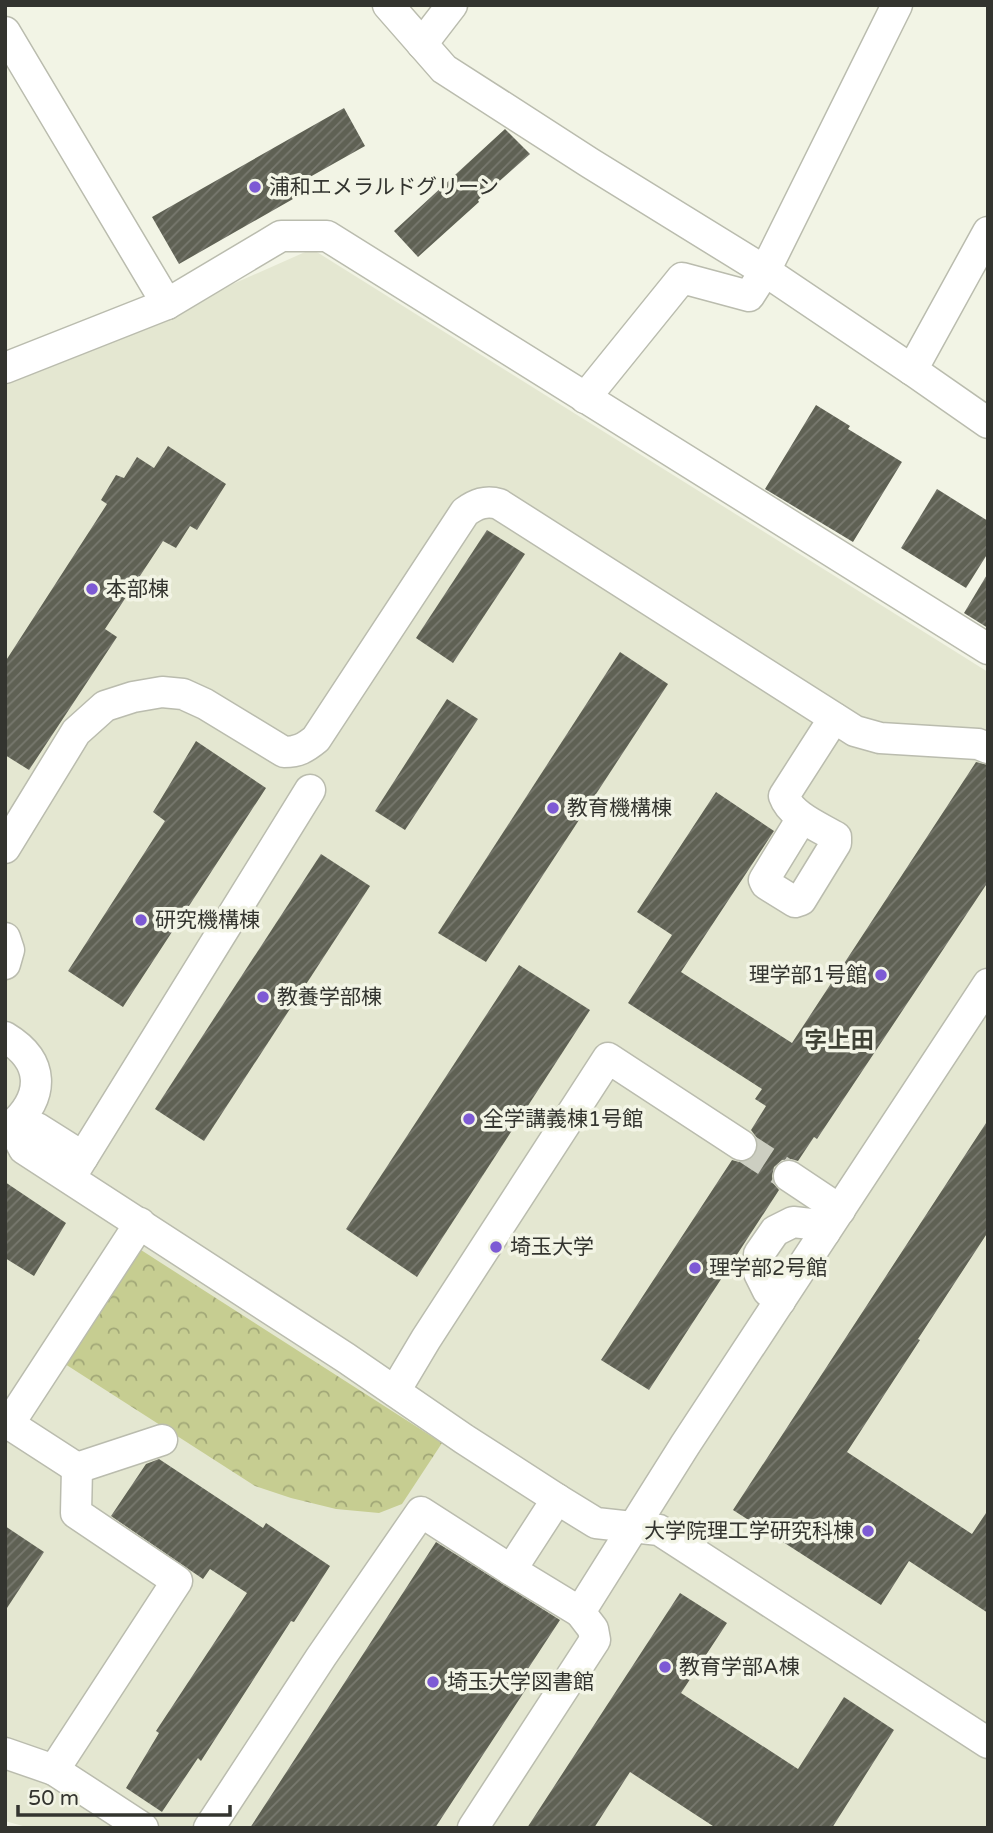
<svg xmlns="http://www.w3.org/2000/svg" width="993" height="1833" viewBox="0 0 993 1833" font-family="'Varela Round','Noto Sans JP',sans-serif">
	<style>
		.built { fill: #e4e7d1 }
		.forest { fill: url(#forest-crowns) }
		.building { fill: url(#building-hatch) }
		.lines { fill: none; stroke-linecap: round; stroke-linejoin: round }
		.minor-tunnel { stroke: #cccec1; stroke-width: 30; stroke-dasharray: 30 15; stroke-linecap: butt }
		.minor-casing { stroke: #babcae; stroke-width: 33 }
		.minor { stroke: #fff; stroke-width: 30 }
		.poi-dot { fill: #7d5ad4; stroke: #f2f4e5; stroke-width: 2.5 }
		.labels { text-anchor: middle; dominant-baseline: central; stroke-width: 7; stroke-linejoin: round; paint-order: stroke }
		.poi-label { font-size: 21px; fill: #33342f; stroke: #f2f4e5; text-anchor: start }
		.neighbourhood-label { font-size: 23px; font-weight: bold; fill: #3e4034; stroke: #f2f4e5 }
	</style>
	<defs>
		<pattern id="forest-crowns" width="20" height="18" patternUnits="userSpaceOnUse" patternTransform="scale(1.75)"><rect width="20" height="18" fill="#c6cd91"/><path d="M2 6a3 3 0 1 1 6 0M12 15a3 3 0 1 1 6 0" fill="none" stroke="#a1a777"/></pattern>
		<pattern id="building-hatch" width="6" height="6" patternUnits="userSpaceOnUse" patternTransform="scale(1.75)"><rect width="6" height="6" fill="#5f6154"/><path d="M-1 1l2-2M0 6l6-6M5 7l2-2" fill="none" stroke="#78796f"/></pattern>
	</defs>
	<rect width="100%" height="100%" fill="#f2f4e5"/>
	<polygon class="built" points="312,249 988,672 988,1828 30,1828 5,1821 5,385"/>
	<polygon class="forest" points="141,1250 442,1443 402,1504 379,1513 336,1509 291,1498 255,1486 65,1364"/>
	<g class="building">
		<polygon points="344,108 365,146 301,182 307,191 179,264 152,217"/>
		<polygon points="505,129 530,154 478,200 479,202 418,257 394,231"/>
		<polygon points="816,405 850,426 848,429 902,462 853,542 765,489"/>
		<polygon points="168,446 226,484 197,530 190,526 176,548 163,541 105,629 117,637 29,770 5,755 5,662 107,504 101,500 116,475 124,478 137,457 154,468"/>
		<polygon points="937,489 988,521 988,553 966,588 901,548"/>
		<polygon points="487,530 525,554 453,663 416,638"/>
		<polygon points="988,573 988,628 964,613"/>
		<polygon points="620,652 668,684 486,962 438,933"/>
		<polygon points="447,699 478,719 405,830 375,811"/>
		<polygon points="196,741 266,788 123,1007 68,971 165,821 153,812"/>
		<polygon points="976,762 988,765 988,882 817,1139 814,1137 798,1161 791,1159 782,1160 774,1167 772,1176 773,1183 779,1190 649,1390 601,1360 732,1160 739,1162 748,1161 756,1154 758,1147 757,1138 751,1130 766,1106 755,1099 762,1089 628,1003 672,935 637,912 716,792 774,831 681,972 792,1043"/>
		<polygon points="321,854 370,886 204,1141 155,1109"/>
		<polygon points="519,965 590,1010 417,1277 346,1229"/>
		<polygon points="988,1120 988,1232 918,1339 920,1340 847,1452 972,1534 988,1510 988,1613 909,1561 881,1605 733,1510"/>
		<polygon points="5,1182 66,1223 34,1276 5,1258"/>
		<polygon points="159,1459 263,1528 266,1523 330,1566 294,1622 291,1621 201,1761 198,1758 162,1812 126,1788 159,1733 156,1731 247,1593 210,1569 203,1579 111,1516 146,1464"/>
		<polygon points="5,1526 44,1552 5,1611"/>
		<polygon points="436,1542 560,1620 520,1681 528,1686 435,1828 250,1828"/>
		<polygon points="680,1593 727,1623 681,1693 798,1769 844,1697 894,1730 832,1828 716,1828 630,1772 594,1828 527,1828"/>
	</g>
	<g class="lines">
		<polyline class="minor-tunnel" points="741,1145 789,1176"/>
		<g class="minor-casing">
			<g id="minor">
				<polyline points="388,5 444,69 590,163 765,271 897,5"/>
				<polyline points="5,32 167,304"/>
				<polyline points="422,44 452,5"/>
				<polyline points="988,232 912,370 988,423"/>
				<polyline points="5,368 167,304 281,236 327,236 988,649"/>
				<polyline points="585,398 682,278 749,296 765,271 912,370"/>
				<path d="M802,818L764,880L766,884L795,902L801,900L836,843V837C819,827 791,816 784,796L834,718"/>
				<path d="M5,848L76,732L105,706L133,697L162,692L183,694L205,704L284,752C298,752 305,748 316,739L465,512C476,504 486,500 499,504L855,731L880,738L978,744L988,748"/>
				<polyline points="5,938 9,950 5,964"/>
				<path d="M5,1037C45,1061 45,1096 12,1126H5"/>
				<polyline points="12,1126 24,1149 346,1358 464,1439 557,1499 596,1523 659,1530 988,1743"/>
				<polyline points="12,1126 37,1128 83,1157"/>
				<polyline points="789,1176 840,1210"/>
				<polyline points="70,1178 310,790"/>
				<polyline points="780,1301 768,1291 759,1273 759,1254 775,1231 793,1222 811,1224 825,1232"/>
				<polyline points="395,1391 426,1339 608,1058 741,1145"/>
				<polyline points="77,1468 9,1424 140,1223"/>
				<polyline points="557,1499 511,1570 580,1612"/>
				<polyline points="5,1753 54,1770 177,1581 76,1513 77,1468 162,1440"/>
				<polyline points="54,1770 143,1828"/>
				<polyline points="209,1828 321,1657 421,1512 511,1570"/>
				<polyline points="473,1828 595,1640 593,1629 580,1612 685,1445 988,984"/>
			</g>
		</g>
		<use href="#minor" class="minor"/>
	</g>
	<g class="poi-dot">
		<circle cx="255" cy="187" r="7"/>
		<circle cx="92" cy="589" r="7"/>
		<circle cx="553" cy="808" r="7"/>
		<circle cx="141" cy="920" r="7"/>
		<circle cx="881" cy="975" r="7"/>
		<circle cx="263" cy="997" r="7"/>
		<circle cx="469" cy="1119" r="7"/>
		<circle cx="496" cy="1247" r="7"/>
		<circle cx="695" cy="1268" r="7"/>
		<circle cx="868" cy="1531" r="7"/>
		<circle cx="665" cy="1667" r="7"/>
		<circle cx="433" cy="1682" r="7"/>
	</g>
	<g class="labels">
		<g class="poi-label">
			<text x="269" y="187">浦和エメラルドグリーン</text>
			<text x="106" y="589">本部棟</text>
			<text x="567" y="808">教育機構棟</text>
			<text x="155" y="920">研究機構棟</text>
			<text x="867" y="975" text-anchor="end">理学部1号館</text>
			<text x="277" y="997">教養学部棟</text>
			<text x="483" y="1119">全学講義棟1号館</text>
			<text x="510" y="1247">埼玉大学</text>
			<text x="709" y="1268">理学部2号館</text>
			<text x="854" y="1531" text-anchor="end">大学院理工学研究科棟</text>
			<text x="679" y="1667">教育学部A棟</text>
			<text x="447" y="1682">埼玉大学図書館</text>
		</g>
		<g class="neighbourhood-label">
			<text x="839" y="1041">字上田</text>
		</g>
	</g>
	<rect width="993" height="1833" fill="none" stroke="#33342f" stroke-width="14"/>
	<path d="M18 1805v10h212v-10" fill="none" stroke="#33342f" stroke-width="3.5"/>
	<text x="28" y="1805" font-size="21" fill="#33342f" stroke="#f2f4e5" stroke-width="5" paint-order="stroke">50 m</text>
</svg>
